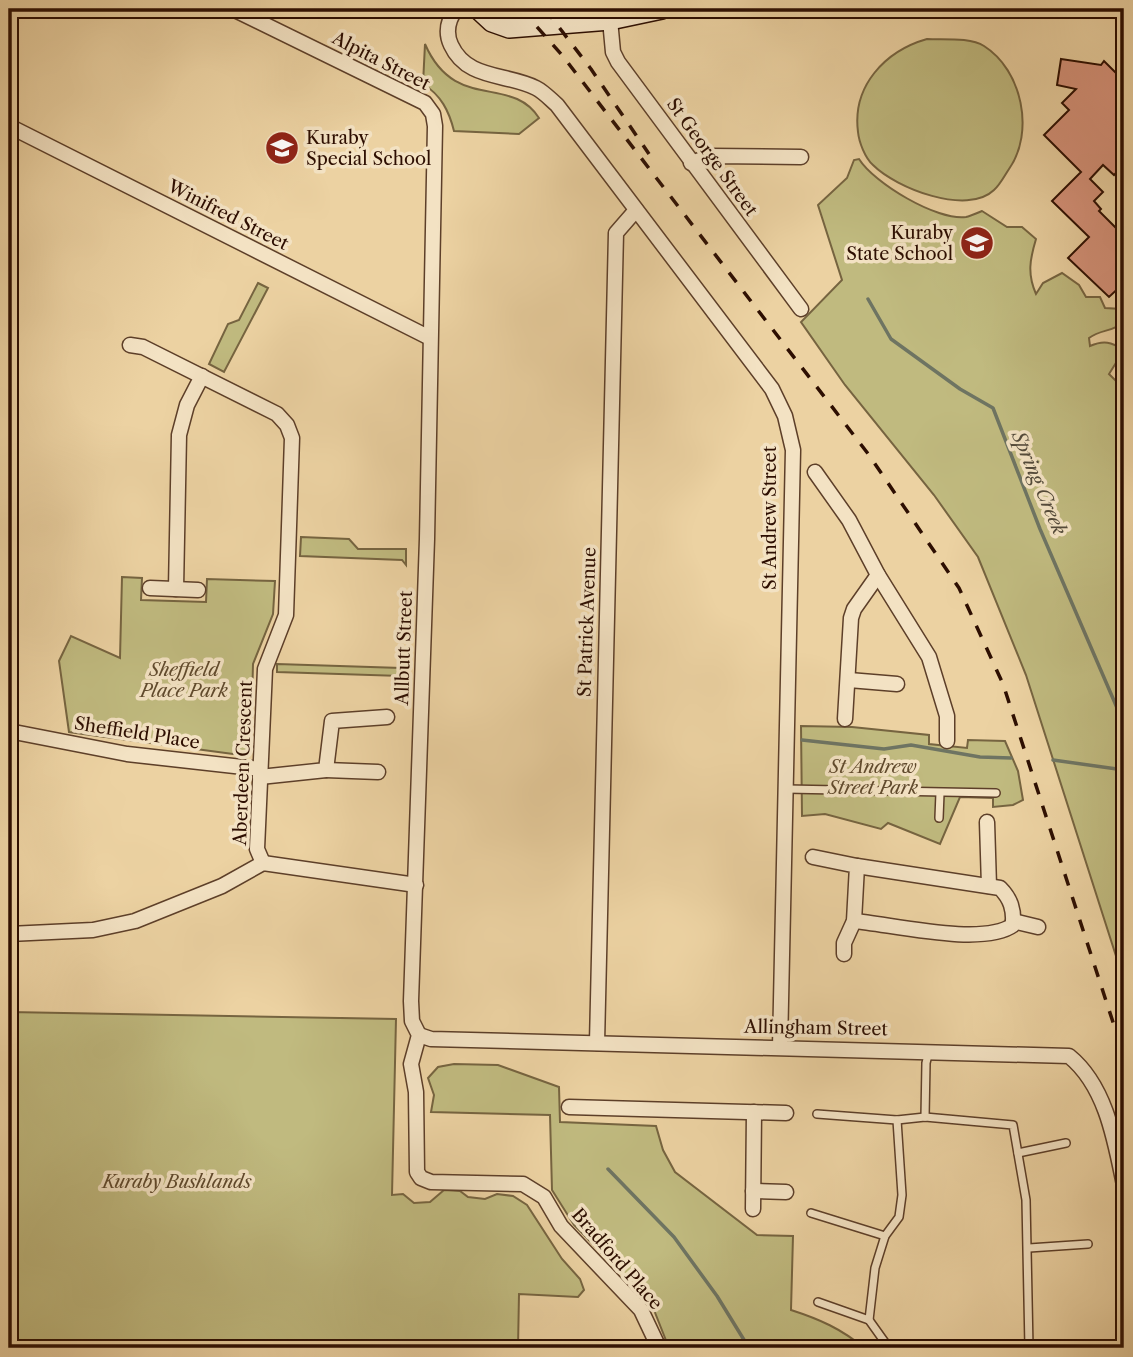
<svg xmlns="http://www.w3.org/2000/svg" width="1133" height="1357" viewBox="0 0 1133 1357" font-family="'Libre Caslon Text',serif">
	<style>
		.green { fill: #c0ba7f; stroke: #766440; stroke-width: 2 }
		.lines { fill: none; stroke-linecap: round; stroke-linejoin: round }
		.stream { stroke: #6e7462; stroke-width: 3.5 }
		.building { fill: #d7937b; stroke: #2d0e01; stroke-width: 2 }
		.lane-casing { stroke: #5d3f29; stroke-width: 10 }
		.street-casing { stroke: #5d3f29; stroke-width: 17 }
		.secondary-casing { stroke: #2d0e01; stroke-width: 22 }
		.lane { stroke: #f3e2c3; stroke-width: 7 }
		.street { stroke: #f3e2c3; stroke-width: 14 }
		.secondary { stroke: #f3e2c3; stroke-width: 19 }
		.rail { stroke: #2d0e01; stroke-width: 3.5; stroke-dasharray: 12 12; stroke-linecap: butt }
		.labels { text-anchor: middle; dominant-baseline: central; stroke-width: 7; stroke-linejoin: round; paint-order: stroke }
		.street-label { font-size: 18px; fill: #2d0e01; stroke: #f3e2c3 }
		.poi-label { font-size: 18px; fill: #2d0e01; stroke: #f3e2c3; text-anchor: start }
		.park-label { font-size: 18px; font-style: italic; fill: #604a2d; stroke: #f3e2c3 }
		.water-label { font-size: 19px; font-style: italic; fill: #534a3a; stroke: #f3e2c3 }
	</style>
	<rect width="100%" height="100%" fill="#ecd2a2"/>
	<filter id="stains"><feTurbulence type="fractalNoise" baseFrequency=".00286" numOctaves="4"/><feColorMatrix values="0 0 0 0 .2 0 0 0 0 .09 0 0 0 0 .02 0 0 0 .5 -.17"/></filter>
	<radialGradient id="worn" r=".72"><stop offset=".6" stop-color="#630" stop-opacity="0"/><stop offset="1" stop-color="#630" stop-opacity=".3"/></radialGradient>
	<g class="green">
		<path d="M927,39C943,40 970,37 984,46C1022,70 1035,132 1009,169C1005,175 1000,185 994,190C967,216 896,188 873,165C865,158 859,142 858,132C852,86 885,51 927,39Z"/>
		<path d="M425,44C455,113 511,74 539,118L519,134L454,131C449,111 441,95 423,84Z"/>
		<path d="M859,159C874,183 937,221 966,217C971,216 977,213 982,211L1007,227H1022L1036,239C1030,259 1027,274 1036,294L1043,283L1062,273L1079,285L1086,297H1100L1105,308L1122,309L1124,322C1113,332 1101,329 1089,338L1090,346C1104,340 1111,342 1124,350L1109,374L1116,381L1124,379V981L1026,675L978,557L934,495L845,385L801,322L842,280L818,205L847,178L854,160Z"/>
		<polygon points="258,283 268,288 224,372 209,364 228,324 239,320"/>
		<polygon points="301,537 349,539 358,549 406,549 406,565 402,560 300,556"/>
		<polygon points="122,577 142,578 141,600 206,602 207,579 275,581 273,614 253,664 251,742 245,751 233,754 69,732 59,661 71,636 120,658"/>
		<polygon points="277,664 401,668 401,676 277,672"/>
		<polygon points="801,726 852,727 929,735 929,744 967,748 968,740 1005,741 1018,771 1023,800 1013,805 993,807 993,798 960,797 940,844 888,823 881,829 825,814 802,816"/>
		<polygon points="9,1012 396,1019 392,1195 403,1194 414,1203 430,1202 444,1190 460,1191 468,1197 485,1199 497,1194 513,1196 527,1205 562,1259 580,1279 584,1290 578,1297 519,1294 518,1348 9,1348"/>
		<path d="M454,1064L498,1065L559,1087L560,1122L656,1126L663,1150L675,1172L757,1235L793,1236L791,1310C819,1319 842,1329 864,1348H669L652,1305L574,1225L552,1190L550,1115L431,1112L434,1095L428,1078L438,1067Z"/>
	</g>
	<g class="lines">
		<g class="stream">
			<polyline points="868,299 891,339 960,389 993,408 1040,529 1124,724"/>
			<polyline points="802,740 884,749 911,745 980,757 1011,758"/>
			<polyline points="1053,760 1124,770"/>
			<polyline points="608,1169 674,1237 717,1296 749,1348"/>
		</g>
	</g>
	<polygon class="building" points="1061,59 1101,65 1104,61 1124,81 1124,165 1114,175 1103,165 1090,179 1103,192 1094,201 1101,209 1099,211 1124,236 1124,283 1109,297 1068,258 1089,237 1052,201 1081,172 1044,135 1069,110 1062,103 1076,89 1057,85"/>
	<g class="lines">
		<g class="lane-casing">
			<g id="lane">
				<polyline points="786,789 996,793"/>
				<polyline points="939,818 940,793"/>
				<polyline points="817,1114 897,1120 925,1117 1013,1125 1026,1200 1029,1348"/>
				<polyline points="925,1117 926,1063 929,1051"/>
				<polyline points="1018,1153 1066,1143"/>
				<polyline points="811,1213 885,1236"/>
				<polyline points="1029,1248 1088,1244"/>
				<polyline points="818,1302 869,1320 889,1348"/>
				<polyline points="869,1320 875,1268 885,1236 899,1217 902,1195 897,1120"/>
			</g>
		</g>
		<g class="street-casing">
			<g id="street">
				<polyline points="233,9 425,103 433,114 435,126 427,539 411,1001 412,1021 419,1035 411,1064 416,1092 417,1172 421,1178 431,1182 523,1184 544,1197 561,1226 641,1310 659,1348"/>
				<path d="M456,9C448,20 445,32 451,45C467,80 506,73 536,88C544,92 550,99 557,105L772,389L785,416L793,450L780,1047"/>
				<polyline points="609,9 613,52 618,62 801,309"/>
				<polyline points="9,126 430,338"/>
				<polyline points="691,163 711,156 801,157"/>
				<polyline points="130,345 143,347 277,414 287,425 292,438 286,615 265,669 257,849 263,863"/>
				<polyline points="815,472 849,520 878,575 929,657 947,716 947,741"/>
				<polyline points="150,588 198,590"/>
				<polyline points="176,589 179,435 187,405 202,376"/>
				<polyline points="849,680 897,684"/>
				<polyline points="845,719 851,618 854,609 878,575"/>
				<polyline points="9,731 127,754 260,769"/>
				<polyline points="326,770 378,772"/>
				<polyline points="260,777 326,770 332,721 387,717"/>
				<polyline points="987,822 989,886"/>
				<polyline points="813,857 857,866 854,921 844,943 844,954"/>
				<path d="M854,921C890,924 983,947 1013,925C1014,910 1011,899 1000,888L857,866"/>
				<polyline points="1013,921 1038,927"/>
				<polyline points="9,934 93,930 135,921 222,886 263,863 416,885"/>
				<path d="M419,1035L431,1039L1069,1056C1106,1086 1115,1141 1124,1185"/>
				<polyline points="597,1043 616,233 636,210"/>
				<polyline points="569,1107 786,1113"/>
				<polyline points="753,1191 786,1192"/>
				<polyline points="753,1209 754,1112"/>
			</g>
		</g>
		<g class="secondary-casing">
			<polyline id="secondary" points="478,9 492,22 509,28 610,20 662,9"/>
		</g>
		<use href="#lane" class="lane"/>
		<use href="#street" class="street"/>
		<use href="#secondary" class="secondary"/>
		<g class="rail">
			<polyline points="521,9 562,55 869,455 959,588 1003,684 1124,1056"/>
			<polyline points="545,9 591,69 649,154"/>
		</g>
	</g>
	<defs>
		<g id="school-disc" transform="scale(1.75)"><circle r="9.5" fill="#8f2418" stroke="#f3e2c3"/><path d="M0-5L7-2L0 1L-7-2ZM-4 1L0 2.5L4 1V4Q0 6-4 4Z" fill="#fff"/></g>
	</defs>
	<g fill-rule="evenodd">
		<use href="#school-disc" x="282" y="148"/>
		<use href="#school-disc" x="977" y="243"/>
	</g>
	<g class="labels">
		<g class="street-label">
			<text transform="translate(381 61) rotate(27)">Alpita Street</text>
			<text transform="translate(712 157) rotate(54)">St George Street</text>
			<text transform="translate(228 215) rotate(27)">Winifred Street</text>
			<text transform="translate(770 518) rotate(-90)">St Andrew Street</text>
			<text transform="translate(587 622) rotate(-88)">St Patrick Avenue</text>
			<text transform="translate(404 648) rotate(-88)">Allbutt Street</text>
			<text transform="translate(137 733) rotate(9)">Sheffield Place</text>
			<text transform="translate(243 763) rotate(-88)">Aberdeen Crescent</text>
			<text transform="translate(816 1028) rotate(1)">Allingham Street</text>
			<text transform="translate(617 1259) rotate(49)">Bradford Place</text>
		</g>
		<g class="poi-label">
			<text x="306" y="138">Kuraby<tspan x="306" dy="21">Special School</tspan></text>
			<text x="953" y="233" text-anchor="end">Kuraby<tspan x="953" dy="21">State School</tspan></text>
		</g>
		<g class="park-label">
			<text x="184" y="670">Sheffield<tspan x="184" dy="21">Place Park</tspan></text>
			<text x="873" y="767">St Andrew<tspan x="873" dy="21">Street Park</tspan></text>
			<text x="177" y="1182">Kuraby Bushlands</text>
		</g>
		<g class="water-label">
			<text transform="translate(1039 483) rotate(67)">Spring Creek</text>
		</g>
	</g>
	<rect width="1133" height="1357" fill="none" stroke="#ecd2a2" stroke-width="35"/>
	<rect x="10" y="10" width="1112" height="1336" fill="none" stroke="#2d0e01" stroke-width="3.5"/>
	<rect x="18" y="18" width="1098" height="1322" fill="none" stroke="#2d0e01" stroke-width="2"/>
	<rect width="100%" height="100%" filter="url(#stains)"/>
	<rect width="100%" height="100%" fill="url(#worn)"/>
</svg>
